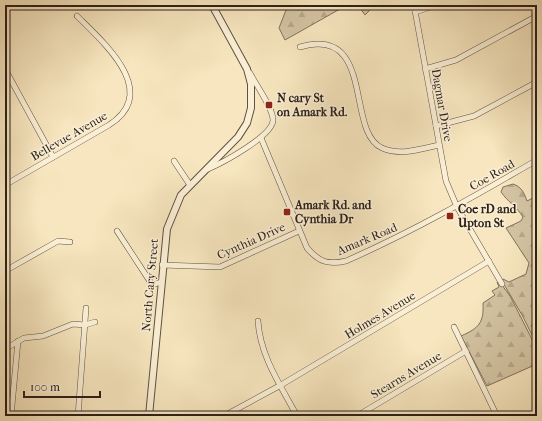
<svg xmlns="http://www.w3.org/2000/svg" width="542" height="421" viewBox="0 0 542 421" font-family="'IM FELL French Canon',serif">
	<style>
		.forest { fill: url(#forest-firs); stroke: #80725e }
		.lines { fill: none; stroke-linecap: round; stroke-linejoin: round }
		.minor-casing { stroke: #5f5242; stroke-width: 6 }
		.tertiary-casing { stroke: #5f5242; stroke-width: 8 }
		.minor { stroke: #faefd5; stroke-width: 5 }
		.tertiary { stroke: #faefd5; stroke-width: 6 }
		.poi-dot { fill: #8f2418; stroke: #faefd5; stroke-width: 1.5 }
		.labels { text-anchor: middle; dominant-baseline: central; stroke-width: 3; stroke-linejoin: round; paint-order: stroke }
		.poi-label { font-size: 12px; font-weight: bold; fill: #2c2019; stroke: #faefd5; text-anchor: start }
		.street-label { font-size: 12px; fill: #2c2019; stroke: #faefd5 }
	</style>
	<defs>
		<pattern id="forest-firs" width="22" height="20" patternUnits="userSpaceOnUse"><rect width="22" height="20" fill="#d4c4a3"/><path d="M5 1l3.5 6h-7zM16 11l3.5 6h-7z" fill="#b6a88c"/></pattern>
	</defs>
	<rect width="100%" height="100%" fill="#f7e6bf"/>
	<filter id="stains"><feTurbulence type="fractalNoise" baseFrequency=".005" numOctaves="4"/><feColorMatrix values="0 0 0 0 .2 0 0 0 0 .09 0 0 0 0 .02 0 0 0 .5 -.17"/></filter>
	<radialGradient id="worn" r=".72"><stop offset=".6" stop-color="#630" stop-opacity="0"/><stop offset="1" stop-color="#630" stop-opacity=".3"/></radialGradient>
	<g class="forest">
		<polygon points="286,5 347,5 285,40 279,28 286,10"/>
		<polygon points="358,5 375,5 365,15"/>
		<path d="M513,184C522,187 524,193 527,201L537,196V345L522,315L502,281L503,279L509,282L526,274L529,263L506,228L521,221L523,217C516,206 508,202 501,192L503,187Z"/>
		<path d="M499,281L510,296L537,349V364L487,386L461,336C479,328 484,323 483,303L495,295L492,291L499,287L497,282Z"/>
	</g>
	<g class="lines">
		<g class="minor-casing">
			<g id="minor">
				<polyline points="414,5 446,181 457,207 502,284"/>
				<polyline points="415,12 437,5"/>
				<path d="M300,47C376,25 345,132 382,148C400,156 421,149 439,145"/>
				<polyline points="5,69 53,157"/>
				<polyline points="425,69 456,60 537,16"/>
				<polyline points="436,126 474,116 537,82"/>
				<path d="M261,138L307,248C319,262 328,265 346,261C412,232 475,196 537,160"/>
				<polyline points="174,161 190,185"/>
				<path d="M208,169C222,163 273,136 273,120C273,108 256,85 250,73"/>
				<path d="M5,185L109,125C161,92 104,43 77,16"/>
				<polyline points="117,231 151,283 155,284 161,282"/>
				<polyline points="162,265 220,267 299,231"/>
				<polyline points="5,271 58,241 70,242"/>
				<path d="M258,321C260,356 281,386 297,416"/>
				<polyline points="454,327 497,416"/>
				<polyline points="5,349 24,338 43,336 73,324 85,325 95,322"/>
				<polyline points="11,416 18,341"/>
				<polyline points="78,416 86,308"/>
				<polyline points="224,416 281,385 489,261"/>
				<polyline points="357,416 466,351"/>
			</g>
		</g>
		<g class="tertiary-casing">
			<polyline id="tertiary" points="149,416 167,229 181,195 238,137 247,123 251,108 251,84 247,69 212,5"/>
		</g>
		<use href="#minor" class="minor"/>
		<use href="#tertiary" class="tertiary"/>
	</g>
	<g class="poi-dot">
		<rect x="265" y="101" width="8" height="8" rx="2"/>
		<rect x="283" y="208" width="8" height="8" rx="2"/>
		<rect x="446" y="212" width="8" height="8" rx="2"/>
	</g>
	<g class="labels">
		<g class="poi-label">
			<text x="277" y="98">N cary St<tspan x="277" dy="14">on Amark Rd.</tspan></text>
			<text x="295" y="205">Amark Rd. and<tspan x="295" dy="14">Cynthia Dr</tspan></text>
			<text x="458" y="209">Coe rD and<tspan x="458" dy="14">Upton St</tspan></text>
		</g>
		<g class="street-label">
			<text transform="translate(442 105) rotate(80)">Dagmar Drive</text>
			<text transform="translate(69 136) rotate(-30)">Bellevue Avenue</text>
			<text transform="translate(492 175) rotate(-30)">Coe Road</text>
			<text transform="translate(367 239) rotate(-23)">Amark Road</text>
			<text transform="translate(251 241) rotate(-24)">Cynthia Drive</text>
			<text transform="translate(150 285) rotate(-85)">North Cary Street</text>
			<text transform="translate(380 315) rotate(-31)">Holmes Avenue</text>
			<text transform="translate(406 375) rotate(-31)">Stearns Avenue</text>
		</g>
	</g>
	<rect width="542" height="421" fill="none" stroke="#f7e6bf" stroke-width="20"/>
	<rect x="6" y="6" width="530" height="409" fill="none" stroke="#2c2019" stroke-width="2"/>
	<rect x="10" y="10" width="522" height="401" fill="none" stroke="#2c2019"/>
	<path d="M24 391v6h76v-6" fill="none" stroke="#2c2019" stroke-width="2"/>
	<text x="30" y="391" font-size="12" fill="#2c2019" stroke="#faefd5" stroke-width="3" paint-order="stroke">100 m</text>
	<rect width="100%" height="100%" filter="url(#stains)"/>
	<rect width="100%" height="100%" fill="url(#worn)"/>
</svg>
